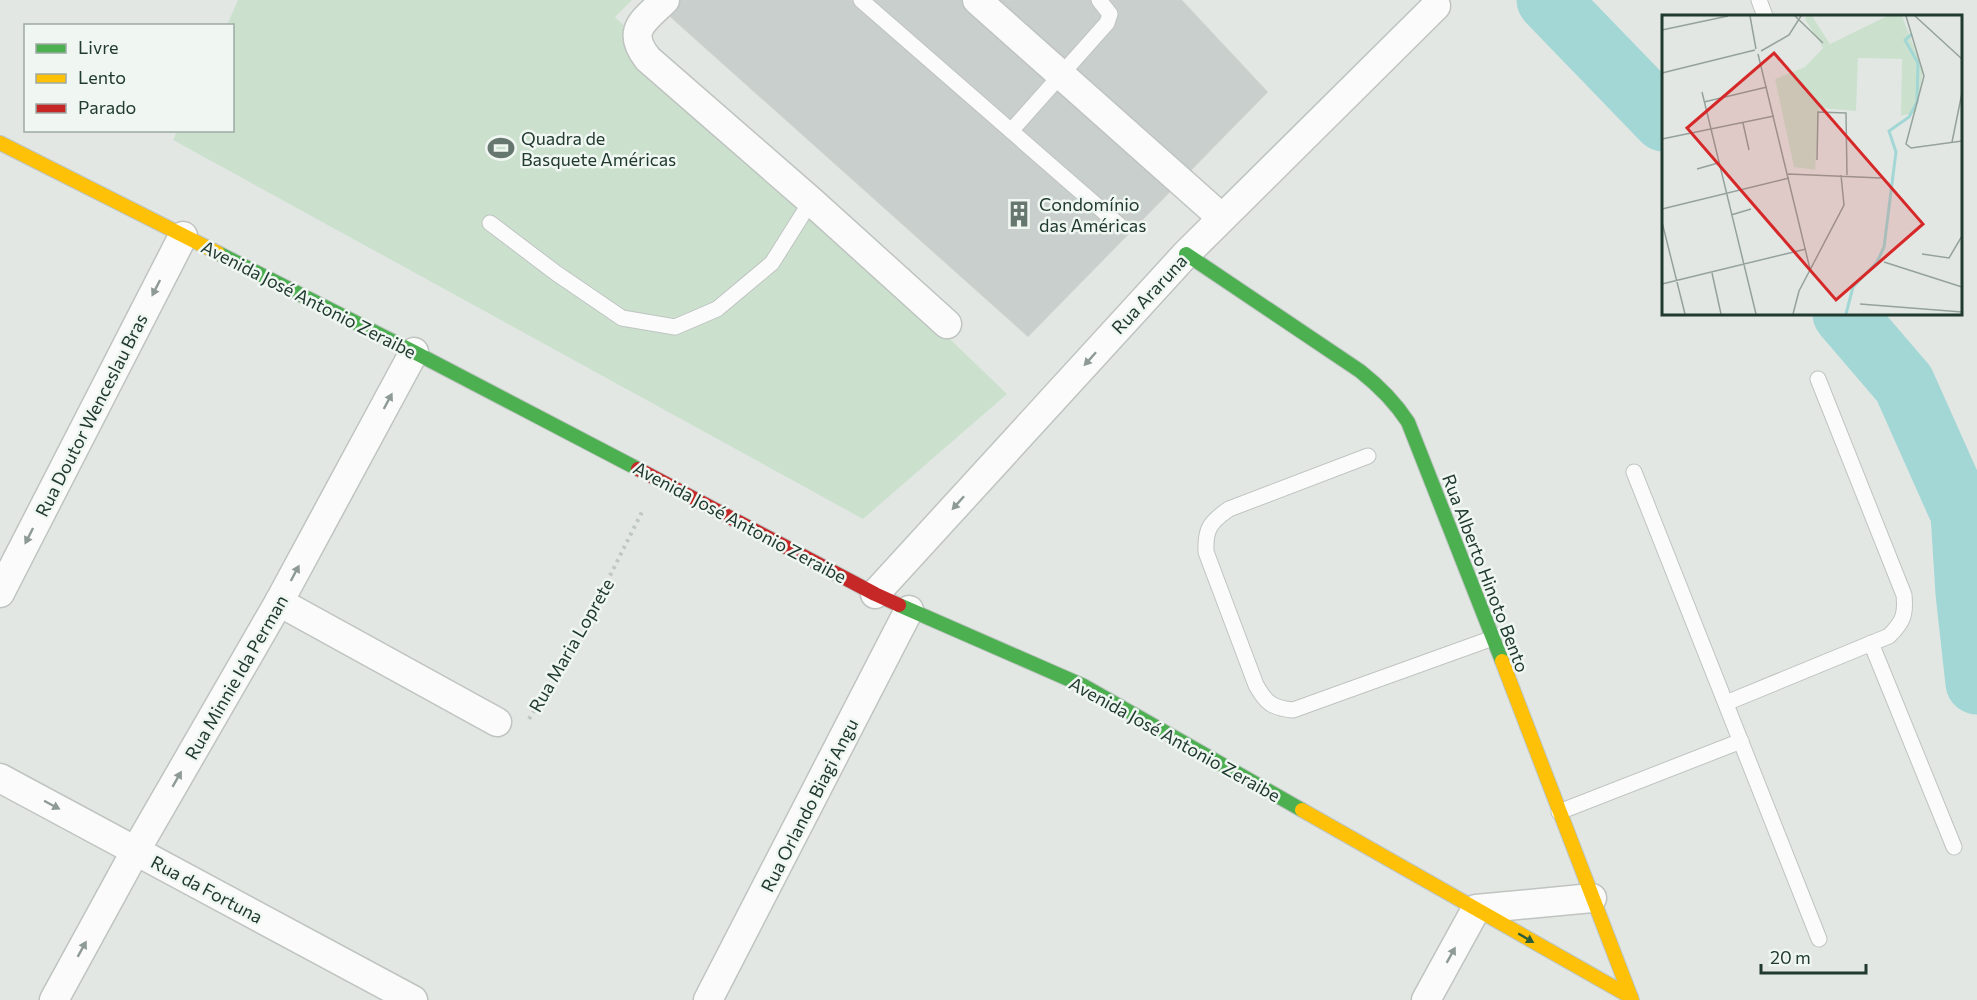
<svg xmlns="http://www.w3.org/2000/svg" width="1977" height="1000" viewBox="0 0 1977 1000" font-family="Commissioner,sans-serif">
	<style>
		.green { fill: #cbe1ce }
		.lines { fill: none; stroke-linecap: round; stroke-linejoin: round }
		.river { stroke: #a2d7d5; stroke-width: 63 }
		.building { fill: #c9cfcc; stroke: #cbd0cd; stroke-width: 1.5 }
		.lane-casing { stroke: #bfc4c1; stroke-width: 17 }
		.street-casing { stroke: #bfc4c1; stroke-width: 31 }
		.fast-casing { stroke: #bec5c1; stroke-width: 16 }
		.slow-casing { stroke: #bec5c1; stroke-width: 16 }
		.jam-casing { stroke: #bec5c1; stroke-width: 16 }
		.path { stroke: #bfc8c4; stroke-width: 4; stroke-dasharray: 3 4.5; stroke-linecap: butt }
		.lane { stroke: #fbfbfb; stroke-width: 15 }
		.street { stroke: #fbfbfb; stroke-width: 28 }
		.fast { stroke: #4caf50; stroke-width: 14 }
		.slow { stroke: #ffc107; stroke-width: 14 }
		.jam { stroke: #c62828; stroke-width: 14 }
		.oneway { fill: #8e9a95 }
		.oneway2 { fill: #2e5d39 }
		.labels { text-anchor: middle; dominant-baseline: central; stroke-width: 5; stroke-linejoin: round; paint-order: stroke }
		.poi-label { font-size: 18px; fill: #213a2f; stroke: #f0f7f2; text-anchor: start }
		.street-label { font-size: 18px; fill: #213a2f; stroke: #f0f7f2 }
		.inset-river { fill: none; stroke: #a2d7d5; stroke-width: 3 }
		.inset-road { fill: none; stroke: #95a29c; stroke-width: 1.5 }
		.view { fill: #d62828; fill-opacity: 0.15; stroke: #d62828; stroke-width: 3 }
		.inset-edge { fill: none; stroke: #213a2f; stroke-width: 3 }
	</style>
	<rect width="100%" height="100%" fill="#e2e7e4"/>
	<polygon class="green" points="238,0 632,0 615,17 1007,394 863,519 173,140 177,131 232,130 232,26 227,25"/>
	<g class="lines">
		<g class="river">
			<polyline points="1548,0 1664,120"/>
			<polyline points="1844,314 1904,384 1962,514 1967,593 1977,683"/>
		</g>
	</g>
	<polygon class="building" points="664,0 1181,0 1267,92 1028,336 659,6"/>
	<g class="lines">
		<g class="lane-casing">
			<g id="lane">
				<polyline points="861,0 1119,225"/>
				<polyline points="1759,0 1765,16"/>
				<polyline points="1011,131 1107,23 1110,14 1099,0"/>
				<polyline points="490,223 556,273 622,318 675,327 717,309 772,263 811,201"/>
				<path d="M1368,456L1229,509C1210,522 1205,529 1206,552L1256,685C1266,703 1272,708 1293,710L1493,638"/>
				<polyline points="1634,472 1819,939"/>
				<polyline points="1871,643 1954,847"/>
				<path d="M1726,703L1889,636C1903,622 1906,615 1904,595L1818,379"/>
				<polyline points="1559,812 1741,741"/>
			</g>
		</g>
		<g class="street-casing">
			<g id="street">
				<path d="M665,0C644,21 625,30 648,59L811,201L947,324"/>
				<polyline points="977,0 1222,218"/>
				<polyline points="0,593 183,236"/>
				<polyline points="875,594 1186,254 1436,6"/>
				<polyline points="279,602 497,722"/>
				<polyline points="0,778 413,1000"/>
				<polyline points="54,1000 136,850 279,602 414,352"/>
				<polyline points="708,1000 909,610"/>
				<polyline points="1426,1000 1476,909 1592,898"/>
			</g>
		</g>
		<g class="fast-casing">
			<g id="fast">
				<polyline points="218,253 414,352 638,469"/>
				<path d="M1186,254L1360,371C1379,386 1395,402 1408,422L1502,661"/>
				<polyline points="899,605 1084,686 1302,810"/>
			</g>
		</g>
		<g class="slow-casing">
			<g id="slow">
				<polyline points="0,143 218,253"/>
				<polyline points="1502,661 1632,1000"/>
				<polyline points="1302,810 1631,997"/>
			</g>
		</g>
		<g class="jam-casing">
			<polyline id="jam" points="638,469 875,594 899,605"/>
		</g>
		<polyline class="path" points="529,719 573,649 643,510"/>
		<use href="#lane" class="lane"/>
		<use href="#street" class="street"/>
		<use href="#fast" class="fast"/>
		<use href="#slow" class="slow"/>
		<use href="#jam" class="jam"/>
	</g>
	<defs><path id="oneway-solid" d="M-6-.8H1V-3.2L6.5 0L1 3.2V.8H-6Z" transform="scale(1.5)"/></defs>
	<g class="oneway">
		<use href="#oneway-solid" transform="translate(156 288) rotate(117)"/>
		<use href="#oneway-solid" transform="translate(1090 359) rotate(132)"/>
		<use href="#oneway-solid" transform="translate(388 401) rotate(-62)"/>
		<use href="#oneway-solid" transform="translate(958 503) rotate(132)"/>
		<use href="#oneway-solid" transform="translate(29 536) rotate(117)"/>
		<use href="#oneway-solid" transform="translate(295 573) rotate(-62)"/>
		<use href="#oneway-solid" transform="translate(177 779) rotate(-60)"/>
		<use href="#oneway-solid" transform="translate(52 805) rotate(28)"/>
		<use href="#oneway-solid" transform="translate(82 949) rotate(-61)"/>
		<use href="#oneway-solid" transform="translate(1451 955) rotate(-61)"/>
	</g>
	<use class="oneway2" href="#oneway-solid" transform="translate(1526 938) rotate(30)"/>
	<defs>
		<g id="stadium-bare" transform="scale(2.07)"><path d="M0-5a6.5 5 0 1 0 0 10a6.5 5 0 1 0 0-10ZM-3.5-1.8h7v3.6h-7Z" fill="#65776e" stroke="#f0f7f2" stroke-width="2.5" paint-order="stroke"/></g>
		<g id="building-bare" transform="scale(2.07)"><path d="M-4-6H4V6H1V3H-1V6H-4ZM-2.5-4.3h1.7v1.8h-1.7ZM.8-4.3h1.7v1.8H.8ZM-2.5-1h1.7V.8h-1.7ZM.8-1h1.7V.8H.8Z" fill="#65776e" stroke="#f0f7f2" stroke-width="2.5" paint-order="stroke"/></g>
	</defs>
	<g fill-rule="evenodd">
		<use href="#stadium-bare" x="501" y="148"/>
		<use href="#building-bare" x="1019" y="214"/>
	</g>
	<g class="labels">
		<g class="poi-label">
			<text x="521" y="138">Quadra de<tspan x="521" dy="21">Basquete Américas</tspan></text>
			<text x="1039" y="204">Condomínio<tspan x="1039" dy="21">das Américas</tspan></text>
		</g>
		<g class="street-label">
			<text transform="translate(1149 294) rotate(-47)">Rua Araruna</text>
			<text transform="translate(309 299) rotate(27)">Avenida José Antonio Zeraibe</text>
			<text transform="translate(91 415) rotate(-63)">Rua Doutor Wenceslau Bras</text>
			<text transform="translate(740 522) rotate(28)">Avenida José Antonio Zeraibe</text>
			<text transform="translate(1486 573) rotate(69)">Rua Alberto Hinoto Bento</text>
			<text transform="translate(571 645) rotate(-60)">Rua Maria Loprete</text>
			<text transform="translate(236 677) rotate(-60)">Rua Minnie Ida Perman</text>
			<text transform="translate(1175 739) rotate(29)">Avenida José Antonio Zeraibe</text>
			<text transform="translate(809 805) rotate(-63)">Rua Orlando Biagi Angu</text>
			<text transform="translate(207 889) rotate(28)">Rua da Fortuna</text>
		</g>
	</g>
	<g transform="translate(1662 15)">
		<rect width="300" height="300" fill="#e2e7e4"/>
		<path d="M145,1H150L168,29L225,1H240L261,56L254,97L239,101L240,44L196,43L194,96L157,93L153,155L132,152L113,64L143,52L161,33L143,4Z" fill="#cbe1ce"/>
		<path class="inset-river" d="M184,299L191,272L215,247L222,232L234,137L227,116L247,102L255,87L256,48L243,25L250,19"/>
		<path class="inset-road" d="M88,1L94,34M133,1L161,28M244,1L262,61L244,129L249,133L300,126M253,1L300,44M0,15L66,1M99,36L127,20L139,1M96,39L148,254M0,58L93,35M40,77L94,299M42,87L105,72M81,108L87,135M0,124L112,101M290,127L300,78M155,145L156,97L184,98L185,160M35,154L56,148M126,159L219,163M0,194L127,163M69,200L89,194M0,207L23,299M260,239L287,243L300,221M222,247L300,272M50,258L59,299M0,269L144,234M198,289L300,297M131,299L137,276L182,190L179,160"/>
		<path class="view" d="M112,38L261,209L174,285L25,113Z"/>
		<rect width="300" height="300" class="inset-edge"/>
	</g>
	<rect x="24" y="24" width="210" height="108" fill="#f0f7f2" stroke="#9daba4" stroke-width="1.5"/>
	<rect x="36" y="44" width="30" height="9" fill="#4caf50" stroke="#9daba4" stroke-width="1.5"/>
	<text x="78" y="54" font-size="18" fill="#213a2f">Livre</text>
	<rect x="36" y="74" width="30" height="9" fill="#ffc107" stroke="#9daba4" stroke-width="1.5"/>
	<text x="78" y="84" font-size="18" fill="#213a2f">Lento</text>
	<rect x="36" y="104" width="30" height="9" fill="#c62828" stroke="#9daba4" stroke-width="1.5"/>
	<text x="78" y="114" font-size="18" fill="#213a2f">Parado</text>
	<path d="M1761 964v9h105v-9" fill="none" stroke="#213a2f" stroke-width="3"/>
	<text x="1770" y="964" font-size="18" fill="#213a2f" stroke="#f0f7f2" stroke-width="4.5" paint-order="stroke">20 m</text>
</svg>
